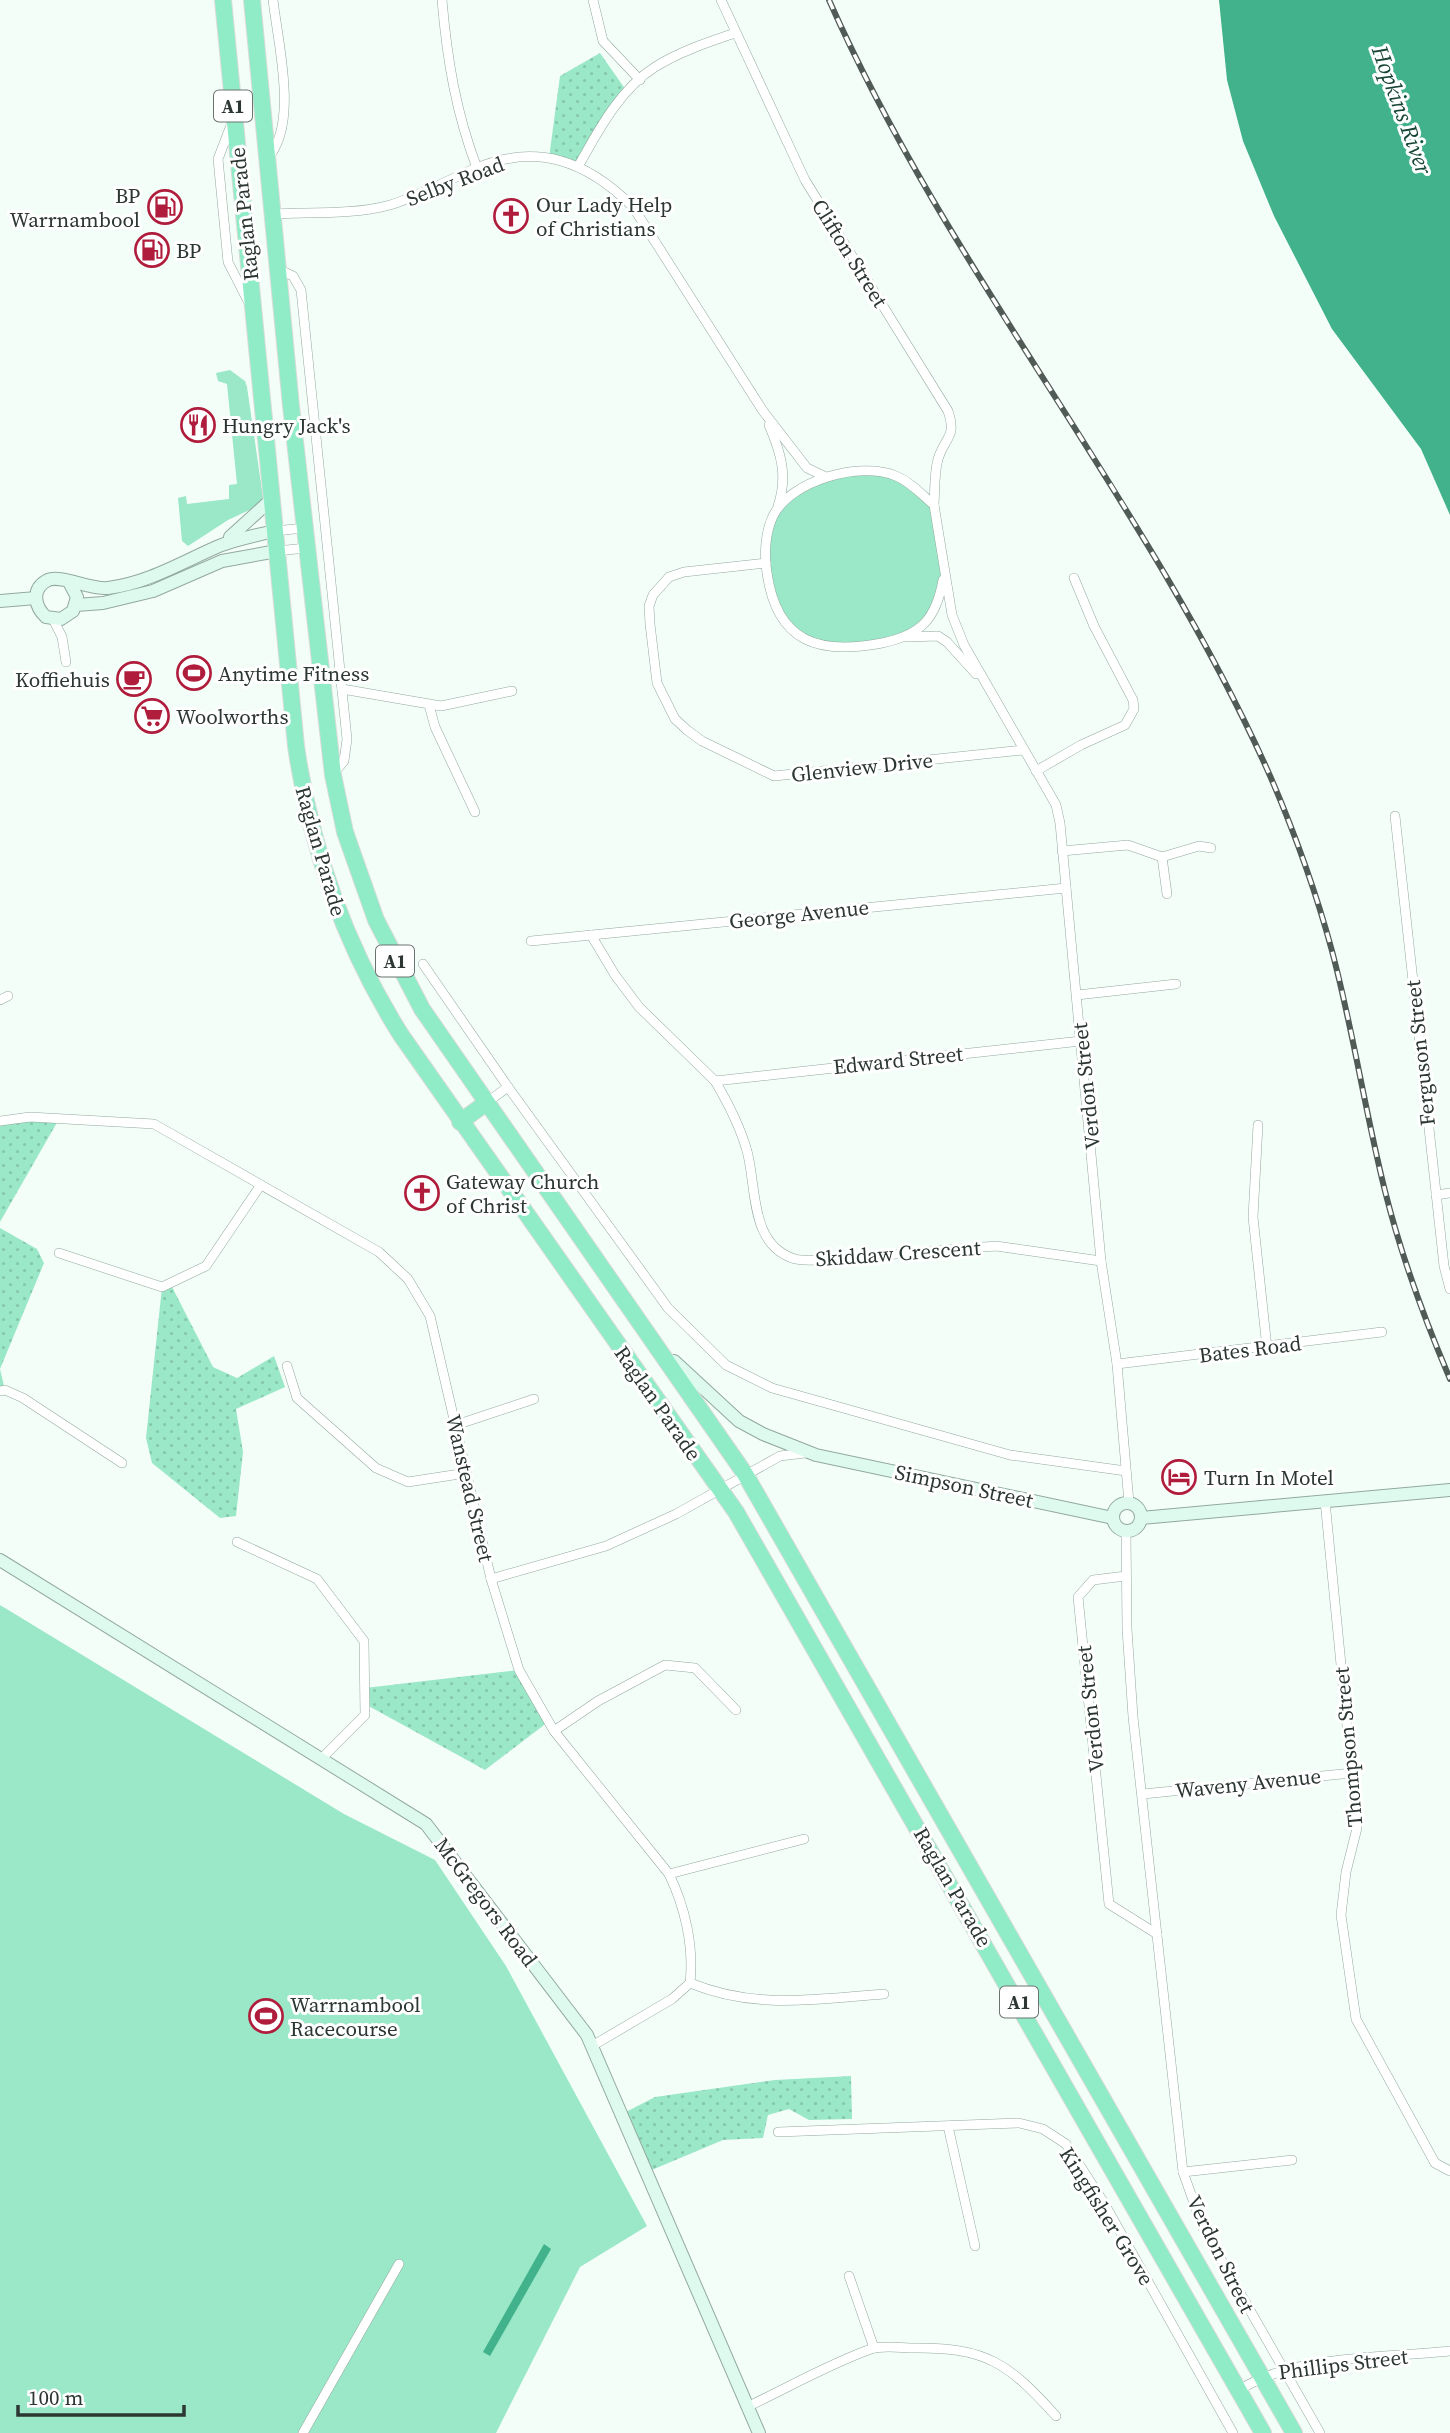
<svg xmlns="http://www.w3.org/2000/svg" width="1450" height="2433" viewBox="0 0 1450 2433" font-family="'Source Serif 4',serif">
	<style>
		.grass { fill: #9ae8c8 }
		.park { fill: url(#park-dots) }
		.water { fill: #41b28b }
		.lines { fill: none; stroke-linecap: round; stroke-linejoin: round }
		.street-casing { stroke: #92a99e; stroke-width: 10 }
		.secondary-casing { stroke: #92a99e; stroke-width: 14 }
		.highway-casing { stroke: #d9dbda; stroke-width: 18 }
		.street { stroke: #fff; stroke-width: 9 }
		.secondary { stroke: #def9ee; stroke-width: 12 }
		.highway { stroke: #90ecc7; stroke-width: 16 }
		.rail-casing { stroke: #505a56; stroke-width: 6 }
		.rail { stroke: #fff; stroke-width: 3.5; stroke-dasharray: 10; stroke-linecap: butt }
		.labels { text-anchor: middle; dominant-baseline: central; stroke-width: 6; stroke-linejoin: round; paint-order: stroke }
		.shield { fill: #fff; stroke: #6b7270; stroke-width: 2 }
		.shield-label { font-size: 19px; font-weight: bold; fill: #2c3632 }
		.street-label { font-size: 21px; fill: #2c3632; stroke: #fff }
		.poi-label { font-size: 21px; fill: #2c3632; stroke: #fff; text-anchor: start }
		.water-label { font-size: 23px; font-style: italic; fill: #174635; stroke: #fff }
	</style>
	<defs>
		<pattern id="park-dots" width="8" height="8" patternUnits="userSpaceOnUse" patternTransform="scale(1.75)"><rect width="8" height="8" fill="#9ae8c8"/><path d="M2 2h.1M6 6h.1" fill="none" stroke="#85c8ac" stroke-width="1.8" stroke-linecap="round"/></pattern>
	</defs>
	<rect width="100%" height="100%" fill="#f4fef9"/>
	<g class="grass">
		<polygon points="230,370 245,381 247,387 263,497 258,506 228,520 188,546 182,541 178,498 186,496 187,504 229,499 229,485 237,484 227,384 218,381 216,373"/>
		<polygon points="866,472 896,476 934,506 943,580 940,600 916,631 849,649 790,631 771,601 766,563 772,517 781,503 824,476"/>
		<polygon points="0,1605 344,1814 435,1860 506,1966 647,2226 580,2267 496,2433 0,2433"/>
	</g>
	<g class="park">
		<polygon points="600,53 628,93 579,165 549,158 560,76"/>
		<polygon points="59,1119 0,1222 0,1121"/>
		<polygon points="0,1228 37,1249 44,1263 0,1369 5,1390 0,1391"/>
		<polygon points="170,1283 213,1367 237,1378 274,1356 285,1387 236,1409 243,1452 236,1516 220,1518 152,1463 146,1438 162,1287"/>
		<polygon points="519,1670 548,1722 485,1770 365,1704 365,1688"/>
		<polygon points="851,2076 852,2119 809,2120 789,2109 768,2115 763,2138 723,2140 647,2172 622,2114 655,2097 775,2080"/>
	</g>
	<g class="water">
		<polygon points="1219,0 1450,0 1450,515 1421,449 1332,329 1274,216 1243,141 1227,80"/>
		<polygon points="544,2244 551,2249 490,2356 483,2352"/>
	</g>
	<g class="lines">
		<g class="street-casing">
			<g id="street">
				<path d="M442,0C447,59 456,113 477,168"/>
				<polyline points="593,0 603,41 640,80"/>
				<path d="M721,0L805,180L948,411C957,438 945,436 938,459C934,474 935,490 934,505"/>
				<polyline points="233,120 218,159 228,262 248,301"/>
				<path d="M267,159C299,125 278,44 273,0"/>
				<path d="M579,165C598,131 620,89 655,67C679,52 708,42 735,33"/>
				<path d="M273,214C311,212 353,215 390,205C419,196 446,181 474,169C537,142 587,161 633,207L763,411L807,468L824,476"/>
				<polyline points="278,269 293,276 301,290 347,739 344,761 333,774"/>
				<path d="M769,425C781,453 788,476 778,506"/>
				<polyline points="275,531 304,528"/>
				<polyline points="277,551 306,548"/>
				<polyline points="766,563 684,572 669,577 653,595 649,606 650,624 657,683 675,719 687,730 702,741 774,776 1023,750"/>
				<path d="M943,580C936,619 921,635 882,643C819,655 777,643 767,573C764,555 765,533 773,516C791,480 860,461 896,476C911,482 922,495 934,505L952,615L964,645L1056,805L1060,823L1101,1261L1117,1364L1129,1503"/>
				<polyline points="53,619 62,637 66,662"/>
				<polyline points="908,637 938,636 947,642 976,674"/>
				<polyline points="342,689 441,706 512,691"/>
				<polyline points="429,705 435,727 475,812"/>
				<polyline points="1036,771 1081,745 1125,725 1134,709 1133,700 1094,626 1074,578"/>
				<polyline points="1395,816 1444,1266 1450,1289"/>
				<polyline points="1062,851 1128,845 1162,857 1199,846 1211,848"/>
				<polyline points="1162,857 1167,894"/>
				<path d="M591,935L615,975L639,1007L715,1081C728,1103 740,1126 747,1151C757,1187 749,1245 795,1259C803,1261 814,1260 822,1260L996,1246L1101,1261"/>
				<polyline points="531,941 1066,888"/>
				<polyline points="423,964 508,1087 668,1308 726,1365 772,1388 1010,1455 1126,1471"/>
				<polyline points="1077,995 1176,984"/>
				<polyline points="0,1000 8,996"/>
				<polyline points="715,1081 1081,1041"/>
				<polyline points="486,1103 508,1087"/>
				<path d="M0,1121L30,1117L154,1124L379,1252L408,1279L430,1316L491,1579L519,1670L554,1731L669,1874C685,1907 694,1946 690,1983L672,1999L592,2046"/>
				<polyline points="1258,1125 1253,1217 1267,1348"/>
				<polyline points="1436,1195 1450,1193"/>
				<polyline points="59,1253 162,1287 206,1266 260,1186"/>
				<polyline points="1117,1364 1382,1332"/>
				<polyline points="287,1366 297,1398 376,1468 408,1482 466,1473"/>
				<polyline points="0,1391 5,1390 23,1398 122,1463"/>
				<polyline points="456,1425 534,1399"/>
				<polyline points="1325,1501 1357,1828 1346,1872 1341,1915 1356,2019 1435,2163 1450,2171"/>
				<polyline points="1126,1531 1127,1629 1133,1717 1183,2172 1203,2228 1320,2433"/>
				<polyline points="237,1542 317,1579 364,1641 365,1715 322,1758"/>
				<polyline points="1126,1576 1093,1580 1078,1597 1109,1904 1157,1934"/>
				<polyline points="491,1579 606,1546 676,1514 780,1456 805,1453"/>
				<polyline points="554,1731 598,1701 665,1665 695,1668 736,1710"/>
				<polyline points="1143,1794 1352,1773"/>
				<polyline points="669,1874 804,1839"/>
				<path d="M690,1983C756,2010 815,1999 884,1994"/>
				<polyline points="948,2126 975,2246"/>
				<polyline points="778,2132 1019,2123 1043,2129 1066,2144 1104,2203 1233,2433"/>
				<polyline points="1183,2172 1292,2160"/>
				<polyline points="849,2276 874,2348"/>
				<path d="M1241,2389C1294,2355 1387,2358 1450,2351"/>
				<path d="M749,2406C789,2387 829,2364 871,2349C883,2345 901,2348 913,2348C987,2347 1009,2364 1056,2416"/>
				<polyline points="303,2433 399,2264"/>
			</g>
		</g>
		<g class="secondary-casing">
			<g id="secondary">
				<polyline points="230,537 273,498"/>
				<path d="M69,582L77,597L73,611L61,619L46,617C35,607 31,590 46,581C59,573 90,590 108,588C148,583 182,562 219,546C237,539 256,535 275,531"/>
				<polyline points="0,601 36,598"/>
				<polyline points="76,605 103,603 153,591 222,561 277,551"/>
				<polyline points="674,1361 739,1421 763,1434 816,1455 1113,1518"/>
				<circle cx="1127" cy="1517" r="14"/>
				<polyline points="1141,1518 1450,1490"/>
				<polyline points="0,1560 426,1824 587,2035 759,2433"/>
			</g>
		</g>
		<g class="highway-casing">
			<g id="highway">
				<path d="M223,0L296,746C311,850 345,946 401,1035L736,1512L1263,2433"/>
				<polyline points="252,0 291,406 333,775 345,832 376,920 422,1009 745,1474 1294,2433"/>
				<polyline points="460,1122 486,1103"/>
			</g>
		</g>
		<use href="#street" class="street"/>
		<use href="#secondary" class="secondary"/>
		<use href="#highway" class="highway"/>
		<g class="rail-casing">
			<path id="rail" d="M829,0C950,274 1150,504 1271,778C1295,834 1316,892 1332,951C1353,1030 1365,1111 1385,1191C1401,1255 1424,1318 1450,1379"/>
		</g>
		<use href="#rail" class="rail"/>
	</g>
	<defs>
		<g id="fuel-ring" transform="scale(1.75)"><circle r="9.5" fill="#fff" stroke="#b01d3c" stroke-width="1.5"/><path d="M-5.5-6h7V0h2V4h1.3V-2.5L3-4.5l.8-.8L6-3V5H2.5V1h-1V6h-7ZM-4.2-4.7v3.2H.2V-4.7Z" fill="#b01d3c"/></g>
		<g id="church-ring" transform="scale(1.75)"><circle r="9.5" fill="#fff" stroke="#b01d3c" stroke-width="1.5"/><path d="M-1.2-6h2.4v3.5h3.3v2.4h-3.3V6h-2.4V-.1h-3.3v-2.4h3.3Z" fill="#b01d3c"/></g>
		<g id="restaurant-ring" transform="scale(1.75)"><circle r="9.5" fill="#fff" stroke="#b01d3c" stroke-width="1.5"/><path d="M-5-6h1v4h1v-4h1v4h1v-4h1v5L-1.5 .5V6h-2V.5L-5-1ZM5-6V6H3V1.5H1.5Q1.5-4 5-6Z" fill="#b01d3c"/></g>
		<g id="stadium-ring" transform="scale(1.75)"><circle r="9.5" fill="#fff" stroke="#b01d3c" stroke-width="1.5"/><path d="M0-5a6.5 5 0 1 0 0 10a6.5 5 0 1 0 0-10ZM-3.5-1.8h7v3.6h-7Z" fill="#b01d3c"/></g>
		<g id="cafe-ring" transform="scale(1.75)"><circle r="9.5" fill="#fff" stroke="#b01d3c" stroke-width="1.5"/><path d="M-5.5-4.5H6V0H3Q3 3.5 0 3.5H-2.5Q-5.5 3.5-5.5 0ZM3-3.2v2h1.7v-2ZM-6 4.5H4V6H-6Z" fill="#b01d3c"/></g>
		<g id="supermarket-ring" transform="scale(1.75)"><circle r="9.5" fill="#fff" stroke="#b01d3c" stroke-width="1.5"/><path d="M-6-5.5h2.5l.6 2H6L4.5 2H-2.5L-4.4-4H-6ZM-1.5 3.2a1.3 1.3 0 1 0 .1 0ZM3 3.2a1.3 1.3 0 1 0 .1 0Z" fill="#b01d3c"/></g>
		<g id="hotel-ring" transform="scale(1.75)"><circle r="9.5" fill="#fff" stroke="#b01d3c" stroke-width="1.5"/><path d="M-6-4.5h1.5V1H6V5H4.5V3h-9V5H-6ZM-4 0a1.8 1.8 0 1 1 3.6 0ZM.5 0V-2.5h3Q6-2.5 6 0Z" fill="#b01d3c"/></g>
	</defs>
	<g fill-rule="evenodd">
		<use href="#fuel-ring" x="165" y="207"/>
		<use href="#church-ring" x="511" y="216"/>
		<use href="#fuel-ring" x="152" y="250"/>
		<use href="#restaurant-ring" x="198" y="425"/>
		<use href="#stadium-ring" x="194" y="673"/>
		<use href="#cafe-ring" x="134" y="679"/>
		<use href="#supermarket-ring" x="152" y="716"/>
		<use href="#church-ring" x="422" y="1193"/>
		<use href="#hotel-ring" x="1179" y="1477"/>
		<use href="#stadium-ring" x="266" y="2016"/>
	</g>
	<g class="labels">
		<g class="shield">
			<rect x="214" y="90.5" width="38" height="31" rx="5"/>
			<rect x="376" y="945.5" width="38" height="31" rx="5"/>
			<rect x="1000" y="1986.5" width="38" height="31" rx="5"/>
		</g>
		<g class="shield-label">
			<text x="233" y="106">A1</text>
			<text x="395" y="961">A1</text>
			<text x="1019" y="2002">A1</text>
		</g>
		<g class="street-label">
			<text transform="translate(455 181) rotate(-21)">Selby Road</text>
			<text transform="translate(244 214) rotate(-96)">Raglan Parade</text>
			<text transform="translate(850 253) rotate(58)">Clifton Street</text>
			<text transform="translate(862 767) rotate(-6)">Glenview Drive</text>
			<text transform="translate(321 851) rotate(74)">Raglan Parade</text>
			<text transform="translate(799 914) rotate(-6)">George Avenue</text>
			<text transform="translate(1420 1053) rotate(-96)">Ferguson Street</text>
			<text transform="translate(898 1060) rotate(-6)">Edward Street</text>
			<text transform="translate(1086 1086) rotate(-96)">Verdon Street</text>
			<text transform="translate(898 1253) rotate(-4)">Skiddaw Crescent</text>
			<text transform="translate(1250 1349) rotate(-7)">Bates Road</text>
			<text transform="translate(658 1403) rotate(55)">Raglan Parade</text>
			<text transform="translate(964 1486) rotate(12)">Simpson Street</text>
			<text transform="translate(470 1488) rotate(77)">Wanstead Street</text>
			<text transform="translate(1090 1709) rotate(-96)">Verdon Street</text>
			<text transform="translate(1348 1747) rotate(-95)">Thompson Street</text>
			<text transform="translate(1248 1783) rotate(-6)">Waveny Avenue</text>
			<text transform="translate(953 1887) rotate(60)">Raglan Parade</text>
			<text transform="translate(486 1902) rotate(53)">McGregors Road</text>
			<text transform="translate(1107 2216) rotate(58)">Kingfisher Grove</text>
			<text transform="translate(1221 2254) rotate(64)">Verdon Street</text>
			<text transform="translate(1343 2364) rotate(-7)">Phillips Street</text>
		</g>
		<g class="poi-label">
			<text x="140" y="195" text-anchor="end">BP<tspan x="140" dy="24">Warrnambool</tspan></text>
			<text x="536" y="204">Our Lady Help<tspan x="536" dy="24">of Christians</tspan></text>
			<text x="176" y="250">BP</text>
			<text x="222" y="425">Hungry Jack's</text>
			<text x="218" y="673">Anytime Fitness</text>
			<text x="110" y="679" text-anchor="end">Koffiehuis</text>
			<text x="176" y="716">Woolworths</text>
			<text x="446" y="1181">Gateway Church<tspan x="446" dy="24">of Christ</tspan></text>
			<text x="1204" y="1477">Turn In Motel</text>
			<text x="290" y="2004">Warrnambool<tspan x="290" dy="24">Racecourse</tspan></text>
		</g>
		<g class="water-label">
			<text transform="translate(1402 110) rotate(70)">Hopkins River</text>
		</g>
	</g>
	<path d="M18 2405v10h166v-10" fill="none" stroke="#2c3632" stroke-width="3.5"/>
	<text x="28" y="2405" font-size="21" fill="#2c3632" stroke="#ffffff" stroke-width="5" paint-order="stroke">100 m</text>
</svg>
